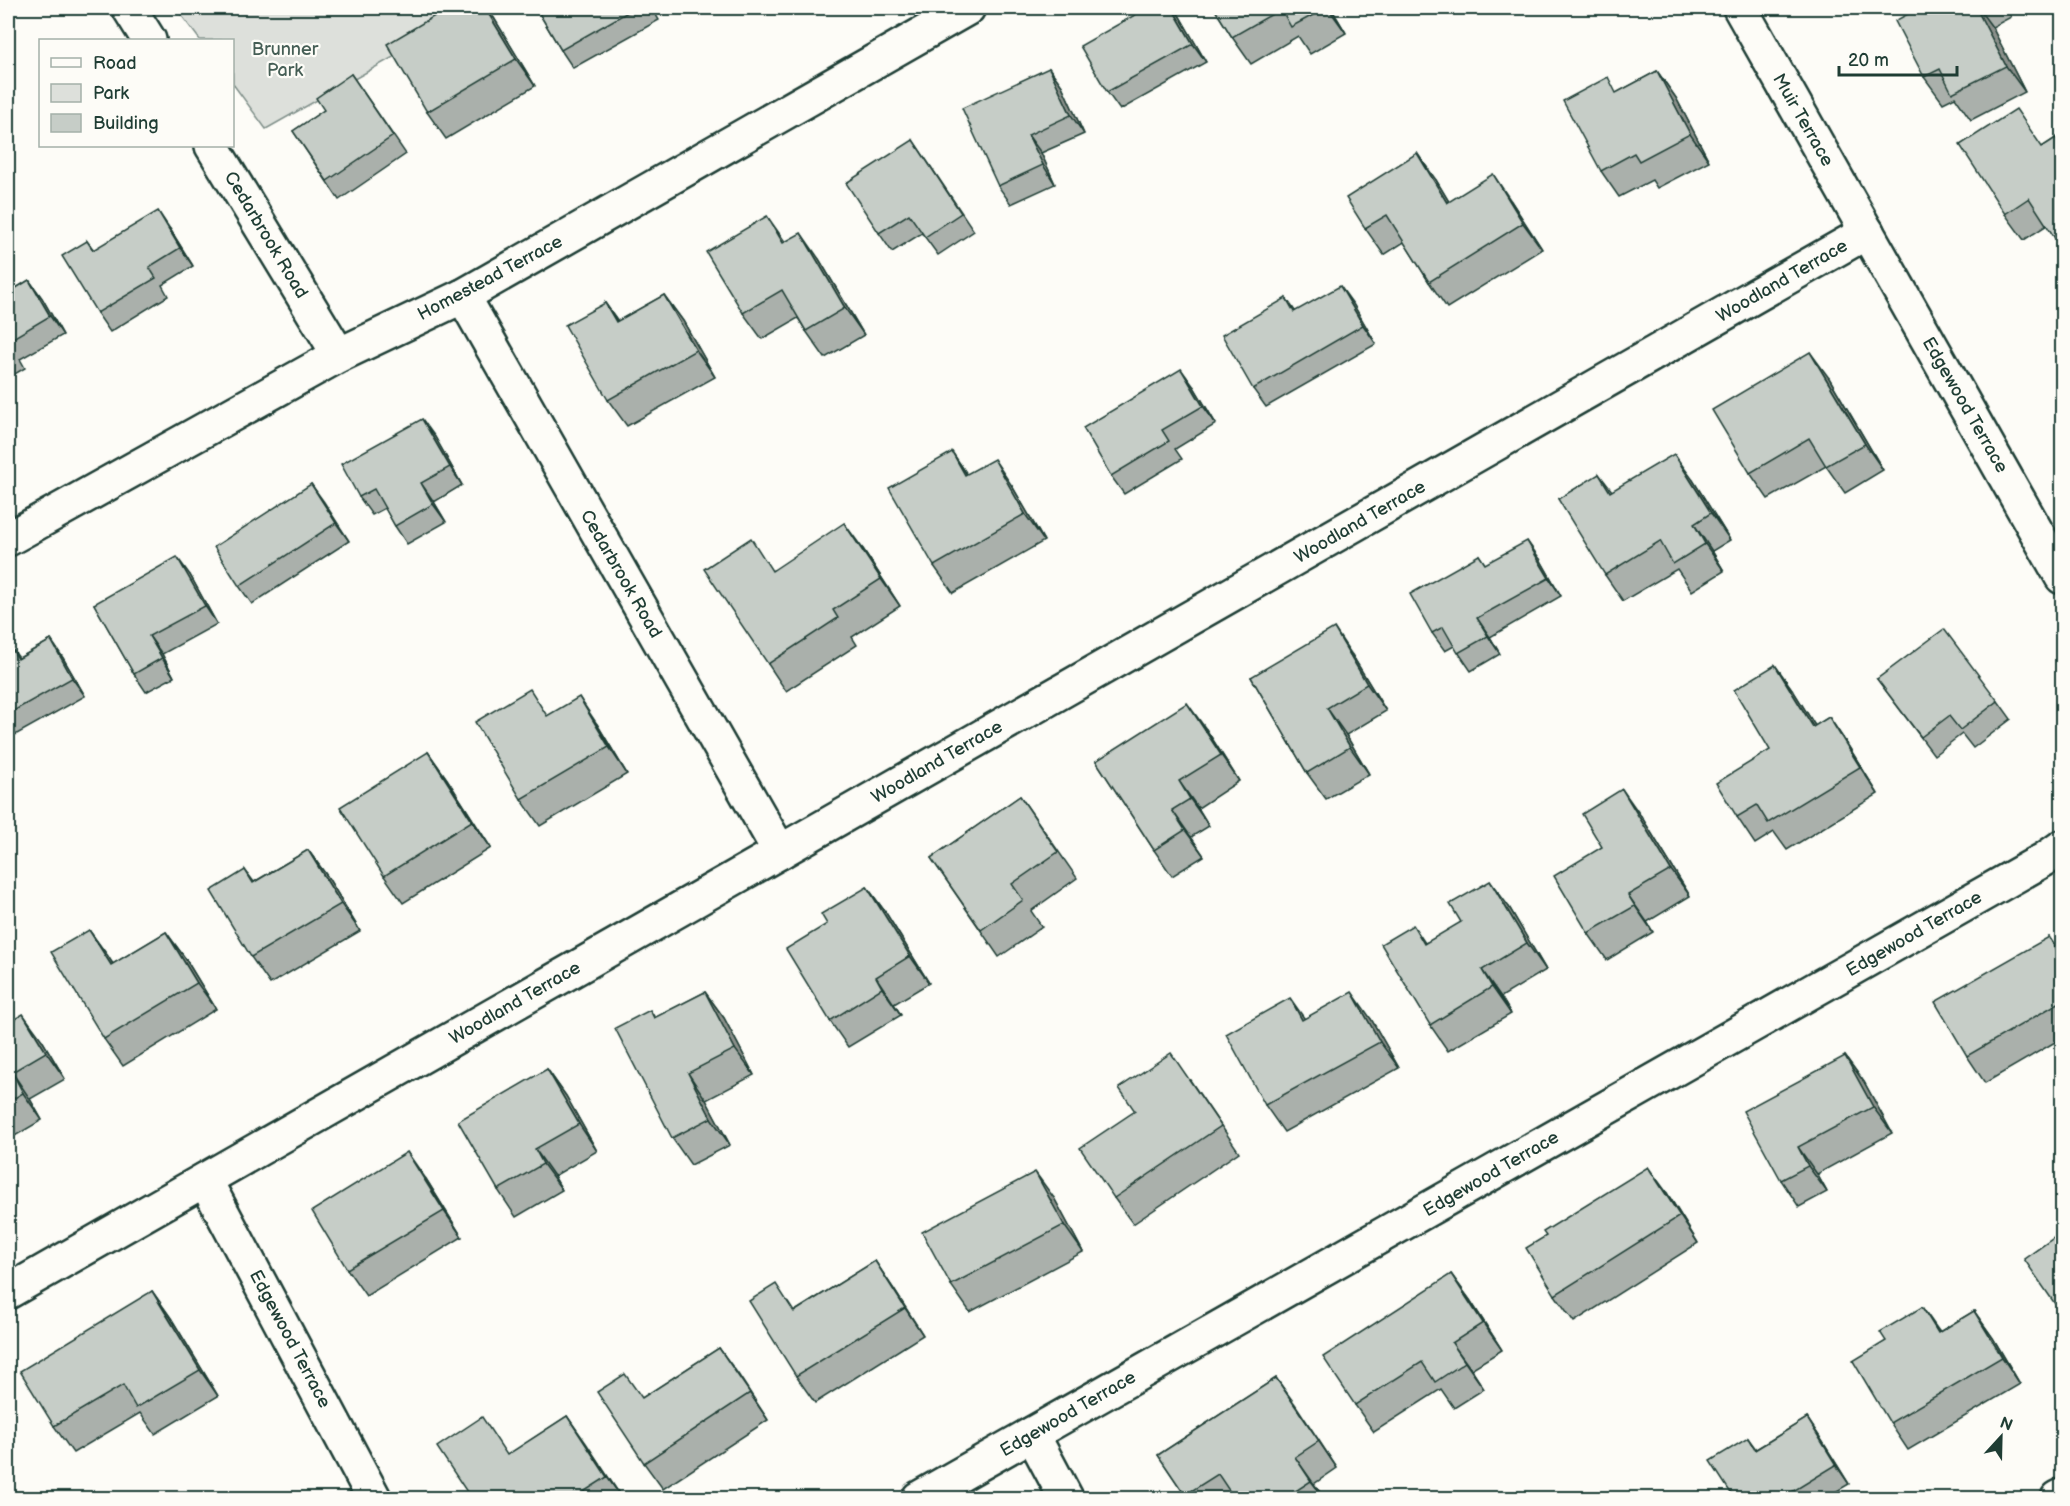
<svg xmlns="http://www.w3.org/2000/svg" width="2070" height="1506" viewBox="0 0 2070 1506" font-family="'Balsamiq Sans',sans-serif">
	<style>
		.green { fill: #dde0db; stroke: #7e8e88; stroke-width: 1.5 }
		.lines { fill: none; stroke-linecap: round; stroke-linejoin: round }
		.minor-casing { stroke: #1f3d34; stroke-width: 38 }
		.minor { stroke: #fdfcf7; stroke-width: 33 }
		.wall { fill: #aab0ab; stroke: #1f3d34; stroke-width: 1.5 }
		.shaded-wall { fill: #8b908b; stroke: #1f3d34; stroke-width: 1.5 }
		.building { fill: #c6cdc7; stroke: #1f3d34; stroke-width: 1.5 }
		.labels { text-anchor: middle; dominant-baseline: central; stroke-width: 4.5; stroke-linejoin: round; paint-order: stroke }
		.park-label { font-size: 18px; fill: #455e55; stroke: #fdfcf7 }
		.street-label { font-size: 18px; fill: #1f3d34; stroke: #fdfcf7 }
	</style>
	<rect width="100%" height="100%" fill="#fdfcf7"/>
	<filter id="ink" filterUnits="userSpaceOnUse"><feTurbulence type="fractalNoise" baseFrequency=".0167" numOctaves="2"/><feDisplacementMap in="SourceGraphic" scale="12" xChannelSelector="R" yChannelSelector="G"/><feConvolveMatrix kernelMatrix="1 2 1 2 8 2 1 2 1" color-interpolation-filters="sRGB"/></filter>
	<g filter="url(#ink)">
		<polygon class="green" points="176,8 480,8 266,129 233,84 232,40 200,40"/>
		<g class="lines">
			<g class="minor-casing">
				<g id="minor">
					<polyline points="129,8 149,40"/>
					<polyline points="1740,8 2062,577"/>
					<polyline points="212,146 339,355"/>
					<polyline points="463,296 780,852"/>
					<polyline points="8,539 339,355 463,296 968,8"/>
					<polyline points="205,1180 374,1498"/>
					<polyline points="8,1292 1867,232"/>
					<polyline points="1032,1434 1066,1498"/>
					<polyline points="919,1498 2045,859 2062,847"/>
					<polyline points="2058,1498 2062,1496"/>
				</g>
			</g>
			<use href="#minor" class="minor"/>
		</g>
		<g class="wall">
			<polygon points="536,8 652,8 659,20 573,68 561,50"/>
			<polygon points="1147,8 1174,8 1179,15 1206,62 1120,110 1107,92"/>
			<polygon points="1214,8 1331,8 1346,33 1310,54 1298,36 1251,64 1232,37"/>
			<polygon points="1916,8 2006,8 2011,17 1992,27 2025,92 1971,120 1955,97 1943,103 1924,77"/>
			<polygon points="494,18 535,86 446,139 427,112"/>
			<polygon points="1049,68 1062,86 1084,134 1041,153 1055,184 1011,204 998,186"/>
			<polygon points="1657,71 1676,98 1709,161 1657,188 1652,180 1619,197 1601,171 1618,92"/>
			<polygon points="351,74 406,154 339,200 293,131 324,110"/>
			<polygon points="2062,134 2062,249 2047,225 2024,240 2005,214 2042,147"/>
			<polygon points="913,140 974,231 938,255 922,233 892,252 879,233"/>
			<polygon points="1436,180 1449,202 1511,201 1542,249 1447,308 1429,282 1404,242 1384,255 1365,228"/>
			<polygon points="170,229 193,266 162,285 168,296 110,332 97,313 87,241 94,250"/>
			<polygon points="785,242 819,259 864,335 825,358 806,331 798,318 762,339 743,313"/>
			<polygon points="29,280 42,298 63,335 20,359 25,368 8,378 8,293"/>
			<polygon points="664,295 683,321 715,377 627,426 608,400 605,303 618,321"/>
			<polygon points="1286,298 1295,311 1353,304 1376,344 1266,407 1253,389"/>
			<polygon points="1829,378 1883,470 1845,493 1826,466 1768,499 1750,473"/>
			<polygon points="1194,387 1216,424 1175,449 1182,459 1124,494 1111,476"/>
			<polygon points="435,437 462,485 434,502 446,522 407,544 395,526 385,508 372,515 359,497"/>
			<polygon points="952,452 967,474 1012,486 1044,541 953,593 934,566"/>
			<polygon points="1599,474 1612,491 1693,480 1730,540 1712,551 1724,571 1692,591 1677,569 1623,601 1605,575"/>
			<polygon points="311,484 349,541 252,604 239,586"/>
			<polygon points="863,549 900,606 852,637 857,645 786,691 768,664 773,570"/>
			<polygon points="1479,555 1485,564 1540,559 1561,596 1490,637 1500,654 1471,671 1454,646 1445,651 1432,633"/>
			<polygon points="190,575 217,624 162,654 174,677 146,692 134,674 94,604"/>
			<polygon points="51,640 63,658 85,696 8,739 8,648 10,646 19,658"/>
			<polygon points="1352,655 1386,711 1346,735 1369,774 1326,799 1307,773 1251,677"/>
			<polygon points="1775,665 1794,692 1815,726 1829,717 1847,744 1878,794 1787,850 1774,832 1755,844 1737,817 1770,750"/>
			<polygon points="1877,679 1998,701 2011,719 1973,748 1962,734 1934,755"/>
			<polygon points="548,716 597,724 627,774 540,826 521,799"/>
			<polygon points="1206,729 1239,781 1198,808 1209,826 1191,837 1204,856 1172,876 1154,850 1096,761"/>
			<polygon points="428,752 447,779 491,848 403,903 384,876"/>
			<polygon points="1020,796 1077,878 1031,911 1042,927 999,957 931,858"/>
			<polygon points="1641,816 1690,896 1647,922 1653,932 1607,960 1588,933 1602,847"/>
			<polygon points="308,850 327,876 360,931 270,984 251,957 245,870 254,882"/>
			<polygon points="867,887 886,913 929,983 894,1004 901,1015 848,1047 830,1021 827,924"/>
			<polygon points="1509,907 1546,970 1501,997 1511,1014 1448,1051 1430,1025 1413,925 1425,943"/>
			<polygon points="89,930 113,964 166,932 185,958 216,1009 123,1066 104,1039"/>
			<polygon points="2049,937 2062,956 2062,1038 1985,1083 1967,1056"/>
			<polygon points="705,992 724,1018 754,1075 706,1100 730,1145 691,1165 672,1138 650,1010 655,1018"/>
			<polygon points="1305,1019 1371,1019 1399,1068 1284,1132 1265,1105"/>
			<polygon points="8,1023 42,1040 65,1079 30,1099 42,1120 8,1140"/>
			<polygon points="1845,1056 1864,1082 1892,1133 1817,1174 1827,1192 1799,1207 1781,1180"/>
			<polygon points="547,1069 566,1096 597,1151 554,1176 562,1190 516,1217 498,1190"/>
			<polygon points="1190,1080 1239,1152 1133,1224 1114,1198 1135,1111"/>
			<polygon points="426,1179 462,1237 366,1296 347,1269"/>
			<polygon points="1667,1193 1698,1243 1574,1322 1555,1295"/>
			<polygon points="1054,1198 1083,1252 970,1312 951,1285"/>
			<polygon points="875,1261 893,1288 923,1335 815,1403 796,1376 795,1311"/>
			<polygon points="1451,1274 1470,1300 1502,1350 1471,1369 1484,1389 1454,1408 1441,1389 1374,1432 1355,1405"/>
			<polygon points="152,1291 171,1318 218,1396 155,1434 140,1413 73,1453 54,1426"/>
			<polygon points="1974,1311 1993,1338 2020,1384 1908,1450 1890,1423 1939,1332"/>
			<polygon points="719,1348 768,1420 663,1489 644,1463 642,1398"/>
			<polygon points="1276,1378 1337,1468 1314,1484 1324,1498 1187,1498 1158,1455"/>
			<polygon points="567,1416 622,1498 471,1498 508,1455"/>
			<polygon points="1807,1418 1819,1436 1849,1484 1825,1498 1734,1498 1748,1438 1756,1449"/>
		</g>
		<g class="shaded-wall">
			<polygon points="485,8 487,8 494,18 535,86 516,59"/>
			<polygon points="1172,8 1174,8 1179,15 1206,62 1193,44"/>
			<polygon points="1328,8 1331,8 1346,33"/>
			<polygon points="1976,8 1978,8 1992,27 2025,92 2006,66"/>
			<polygon points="1049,68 1062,86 1084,134 1071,115"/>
			<polygon points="1657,71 1676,98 1709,161 1690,134"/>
			<polygon points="1028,135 1041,153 1055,184 1043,165"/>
			<polygon points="1417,153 1436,180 1466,230 1447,203"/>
			<polygon points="1493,174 1511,201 1542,249 1523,223"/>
			<polygon points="158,211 170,229 193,266 180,248"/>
			<polygon points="767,216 786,243 783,243"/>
			<polygon points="801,233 819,259 864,335 845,308"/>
			<polygon points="29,280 42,298 63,335 50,316"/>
			<polygon points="1340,286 1353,304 1376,344 1363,325"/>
			<polygon points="664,295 683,321 715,377 696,350"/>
			<polygon points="605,303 623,329 616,322"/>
			<polygon points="1810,352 1829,378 1883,470 1865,444"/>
			<polygon points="1181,369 1194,387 1216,424 1203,406"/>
			<polygon points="422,419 435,437 462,485 450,467"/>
			<polygon points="952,452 970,479 965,475"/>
			<polygon points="1674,454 1693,480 1730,540 1711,513"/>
			<polygon points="994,459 1012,486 1044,541 1025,514"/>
			<polygon points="421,483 434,502 446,522 433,504"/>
			<polygon points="311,484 324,502 349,541 336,523"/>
			<polygon points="844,523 863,549 900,606 881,579"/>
			<polygon points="1694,524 1712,551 1724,571 1705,544"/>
			<polygon points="1527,541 1540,559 1561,596 1549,578"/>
			<polygon points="177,557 190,575 217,624 205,606"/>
			<polygon points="1477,618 1490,637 1500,654 1488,636"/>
			<polygon points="1334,628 1352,655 1386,711 1367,684"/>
			<polygon points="149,636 162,654 174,677 162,658"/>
			<polygon points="51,640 63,658 85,696 72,678"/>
			<polygon points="1775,665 1794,692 1832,753 1813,727"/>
			<polygon points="579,697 597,724 627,774 609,747"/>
			<polygon points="1187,703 1206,729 1239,781 1221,755"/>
			<polygon points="1327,708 1346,735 1369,774 1350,747"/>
			<polygon points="1829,717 1847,744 1878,794 1860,767"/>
			<polygon points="428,752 447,779 491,848 472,821"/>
			<polygon points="1179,781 1198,808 1209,826 1190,799"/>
			<polygon points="1622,789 1641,816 1690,896 1671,870"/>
			<polygon points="1172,810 1191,837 1204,856 1185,830"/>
			<polygon points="308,850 327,876 360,931 341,904"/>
			<polygon points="1490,881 1509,907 1546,970 1527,943"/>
			<polygon points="867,887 886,913 929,983 910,956"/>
			<polygon points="1628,895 1647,922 1653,932 1635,906"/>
			<polygon points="89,930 108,956 130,992 111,965"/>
			<polygon points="166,932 185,958 216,1009 197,983"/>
			<polygon points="2049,937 2062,956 2062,960"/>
			<polygon points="1482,970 1501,997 1511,1014 1492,987"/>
			<polygon points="876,977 894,1004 901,1015 882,988"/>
			<polygon points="705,992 724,1018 754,1075 735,1049"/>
			<polygon points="1352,992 1371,1019 1399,1068 1380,1042"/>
			<polygon points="1290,998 1309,1025 1302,1020"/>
			<polygon points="23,1014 42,1040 65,1079 46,1052"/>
			<polygon points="1845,1056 1864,1082 1892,1133 1873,1107"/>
			<polygon points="547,1069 566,1096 597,1151 579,1124"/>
			<polygon points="12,1072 30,1099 42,1120 23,1093"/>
			<polygon points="688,1073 706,1100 730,1145 711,1118"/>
			<polygon points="1798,1147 1817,1174 1827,1192 1808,1166"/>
			<polygon points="535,1149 554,1176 562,1190 543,1164"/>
			<polygon points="407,1152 426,1179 462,1237 444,1211"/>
			<polygon points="1648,1167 1667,1193 1698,1243 1680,1216"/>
			<polygon points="1035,1172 1054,1198 1083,1252 1064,1225"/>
			<polygon points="875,1261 893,1288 923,1335 905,1308"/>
			<polygon points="1451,1274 1470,1300 1502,1350 1483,1323"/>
			<polygon points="152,1291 171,1318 218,1396 200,1370"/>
			<polygon points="1922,1307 1941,1334 1938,1333"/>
			<polygon points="1974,1311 1993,1338 2020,1384 2002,1357"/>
			<polygon points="1452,1343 1471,1369 1484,1389 1465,1362"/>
			<polygon points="719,1348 738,1374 768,1420 750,1393"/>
			<polygon points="1276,1378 1295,1404 1337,1468 1319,1441"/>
			<polygon points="567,1416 586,1443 622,1498 607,1477"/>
			<polygon points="1807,1418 1819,1436 1849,1484 1836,1465"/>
			<polygon points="1295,1457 1314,1484 1324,1498 1311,1481"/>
		</g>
		<g class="building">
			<polygon points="448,8 485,8 516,59 427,112 387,44"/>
			<polygon points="536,8 635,8 561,50"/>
			<polygon points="1147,8 1172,8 1193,44 1107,92 1080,46"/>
			<polygon points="1214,8 1326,8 1291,27 1281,9 1232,37"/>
			<polygon points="1916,8 1976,8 2006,66 1952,93 1940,69 1924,77 1895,21 1917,9"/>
			<polygon points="1049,68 1071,115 1028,135 1043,165 998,186 962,108"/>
			<polygon points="1657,71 1690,134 1639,161 1634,153 1601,171 1563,101 1608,77 1616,93"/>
			<polygon points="351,74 393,136 327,181 293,131 324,110 316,98"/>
			<polygon points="2016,109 2042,147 2062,134 2062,244 2060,246 2029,198 2005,214 1960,145"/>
			<polygon points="913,140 961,213 925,237 909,214 879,233 846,183"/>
			<polygon points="1417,153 1447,203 1493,174 1523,223 1429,282 1387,215 1365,228 1346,198"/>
			<polygon points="158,211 180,248 149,267 156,278 97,313 62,256 87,241 93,250"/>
			<polygon points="767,216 783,243 801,233 845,308 806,331 782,290 743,313 706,252"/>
			<polygon points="29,280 50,316 8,341 8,293"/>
			<polygon points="1340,286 1363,325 1253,389 1222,335 1286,298 1294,312"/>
			<polygon points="664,295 696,350 608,400 565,325 605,303 616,322"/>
			<polygon points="8,342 12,350 8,352"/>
			<polygon points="1810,352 1865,444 1826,466 1809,438 1750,473 1712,410"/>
			<polygon points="1181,369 1203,406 1162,430 1169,441 1111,476 1083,428"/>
			<polygon points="422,419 450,467 421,483 433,504 395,526 374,489 359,497 341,464"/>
			<polygon points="952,452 965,475 994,459 1025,514 934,566 889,488"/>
			<polygon points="1674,454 1711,513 1694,524 1705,544 1673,564 1660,541 1605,575 1558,499 1599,474 1610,492"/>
			<polygon points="311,484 336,523 239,586 214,547"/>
			<polygon points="844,523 881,579 833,610 838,618 768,664 704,569 751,538 772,571"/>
			<polygon points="1527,541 1549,578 1477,618 1488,636 1458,653 1443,627 1432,633 1410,594 1479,555 1485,564"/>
			<polygon points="177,557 205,606 149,636 162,658 134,674 94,604"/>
			<polygon points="1334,628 1367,684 1327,708 1350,747 1307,773 1251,677"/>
			<polygon points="1944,629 1998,701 1960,730 1949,716 1921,737 1877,679"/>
			<polygon points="51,640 72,678 8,714 8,648 10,646 18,659"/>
			<polygon points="1775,665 1813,727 1829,717 1860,767 1768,823 1757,805 1737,817 1716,783 1770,750 1734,690"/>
			<polygon points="530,689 547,716 579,697 609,747 521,799 475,722"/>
			<polygon points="1187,703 1221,755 1179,781 1190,799 1172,810 1185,830 1154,850 1096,761"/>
			<polygon points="428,752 472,821 384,876 340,807"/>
			<polygon points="1622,789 1671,870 1628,895 1635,906 1588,933 1554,876 1602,847 1582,814"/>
			<polygon points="1020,796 1058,852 1012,884 1023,900 981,930 931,858"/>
			<polygon points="308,850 341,904 251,957 211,891 245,870 253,883"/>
			<polygon points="1490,881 1527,943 1482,970 1492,987 1430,1025 1381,944 1413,925 1424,944 1461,922 1450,904"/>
			<polygon points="867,887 910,956 876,977 882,988 830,1021 786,949 827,924 821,914"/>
			<polygon points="89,930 111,965 166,932 197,983 104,1039 51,952"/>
			<polygon points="2049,937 2062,960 2062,1001 1967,1056 1935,1002"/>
			<polygon points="705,992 735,1049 688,1073 711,1118 672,1138 615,1028 650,1010 654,1018"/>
			<polygon points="1352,992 1380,1042 1265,1105 1226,1034 1290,998 1302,1020"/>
			<polygon points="23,1014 46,1052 12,1072 23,1093 8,1102 8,1023"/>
			<polygon points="1171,1053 1221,1126 1114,1198 1080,1148 1135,1111 1119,1088"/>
			<polygon points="1845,1056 1873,1107 1798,1147 1808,1166 1781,1180 1743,1111"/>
			<polygon points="547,1069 579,1124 535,1149 543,1164 498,1190 458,1121"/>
			<polygon points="407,1152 444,1211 347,1269 312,1211"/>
			<polygon points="1648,1167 1680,1216 1555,1295 1526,1248 1546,1236 1543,1232"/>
			<polygon points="1035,1172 1064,1225 951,1285 922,1232"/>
			<polygon points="2062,1232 2062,1314 2024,1259"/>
			<polygon points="875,1261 905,1308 796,1376 749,1301 776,1284 794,1312"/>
			<polygon points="1451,1274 1483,1323 1452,1343 1465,1362 1435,1382 1422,1362 1355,1405 1323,1357"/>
			<polygon points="152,1291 200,1370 136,1408 123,1385 54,1426 20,1371"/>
			<polygon points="1922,1307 1938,1333 1974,1311 2002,1357 1890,1423 1853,1361 1886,1341 1880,1332"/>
			<polygon points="719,1348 750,1393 644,1463 597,1392 625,1374 642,1398"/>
			<polygon points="1276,1378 1319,1441 1295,1457 1311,1481 1285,1498 1234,1498 1218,1474 1185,1495 1158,1455"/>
			<polygon points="567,1416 607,1477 574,1498 471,1498 437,1447 482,1417 507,1455"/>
			<polygon points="1807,1418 1836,1465 1782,1498 1734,1498 1710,1461 1748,1438 1755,1450"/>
		</g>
	</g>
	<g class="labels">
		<g class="park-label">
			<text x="285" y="49">Brunner<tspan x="285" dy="21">Park</tspan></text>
		</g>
		<g class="street-label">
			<text transform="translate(1803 120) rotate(60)">Muir Terrace</text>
			<text transform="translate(266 235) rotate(59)">Cedarbrook Road</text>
			<text transform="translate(490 278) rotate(-28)">Homestead Terrace</text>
			<text transform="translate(1782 281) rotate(-30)">Woodland Terrace</text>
			<text transform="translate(1965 405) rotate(60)">Edgewood Terrace</text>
			<text transform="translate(1360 522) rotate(-30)">Woodland Terrace</text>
			<text transform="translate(621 574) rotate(60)">Cedarbrook Road</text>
			<text transform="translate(937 762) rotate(-30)">Woodland Terrace</text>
			<text transform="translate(1914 934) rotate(-30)">Edgewood Terrace</text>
			<text transform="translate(515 1003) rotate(-30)">Woodland Terrace</text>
			<text transform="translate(1491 1174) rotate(-30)">Edgewood Terrace</text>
			<text transform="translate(290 1339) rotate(62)">Edgewood Terrace</text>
			<text transform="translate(1068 1414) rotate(-30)">Edgewood Terrace</text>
		</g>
	</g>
	<rect width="2070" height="1506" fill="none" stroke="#fdfcf7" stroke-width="30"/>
	<rect x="15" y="15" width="2040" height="1476" fill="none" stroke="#1f3d34" stroke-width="2" filter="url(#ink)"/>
	<rect x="39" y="39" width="195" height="108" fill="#fdfcf7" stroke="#a4b0a9" stroke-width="1.5"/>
	<rect x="51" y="58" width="30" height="9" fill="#fdfcf7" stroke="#a4b0a9" stroke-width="1.5"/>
	<text x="93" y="69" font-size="18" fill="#1f3d34">Road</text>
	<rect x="51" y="84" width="30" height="18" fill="#dde0db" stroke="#a4b0a9" stroke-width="1.5"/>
	<text x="93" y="99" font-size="18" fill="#1f3d34">Park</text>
	<rect x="51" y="114" width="30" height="18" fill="#c6cdc7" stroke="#a4b0a9" stroke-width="1.5"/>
	<text x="93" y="129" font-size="18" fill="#1f3d34">Building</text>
	<g transform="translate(2001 1437) rotate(22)" stroke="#fdfcf7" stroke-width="4.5" paint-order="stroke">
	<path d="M0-4.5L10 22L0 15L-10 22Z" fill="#1f3d34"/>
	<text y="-9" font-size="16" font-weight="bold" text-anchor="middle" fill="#1f3d34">N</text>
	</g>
	<path d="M1839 66v9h118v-9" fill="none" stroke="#1f3d34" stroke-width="3"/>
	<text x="1848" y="66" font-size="18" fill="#1f3d34" stroke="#fdfcf7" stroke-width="4.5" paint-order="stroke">20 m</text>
</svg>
